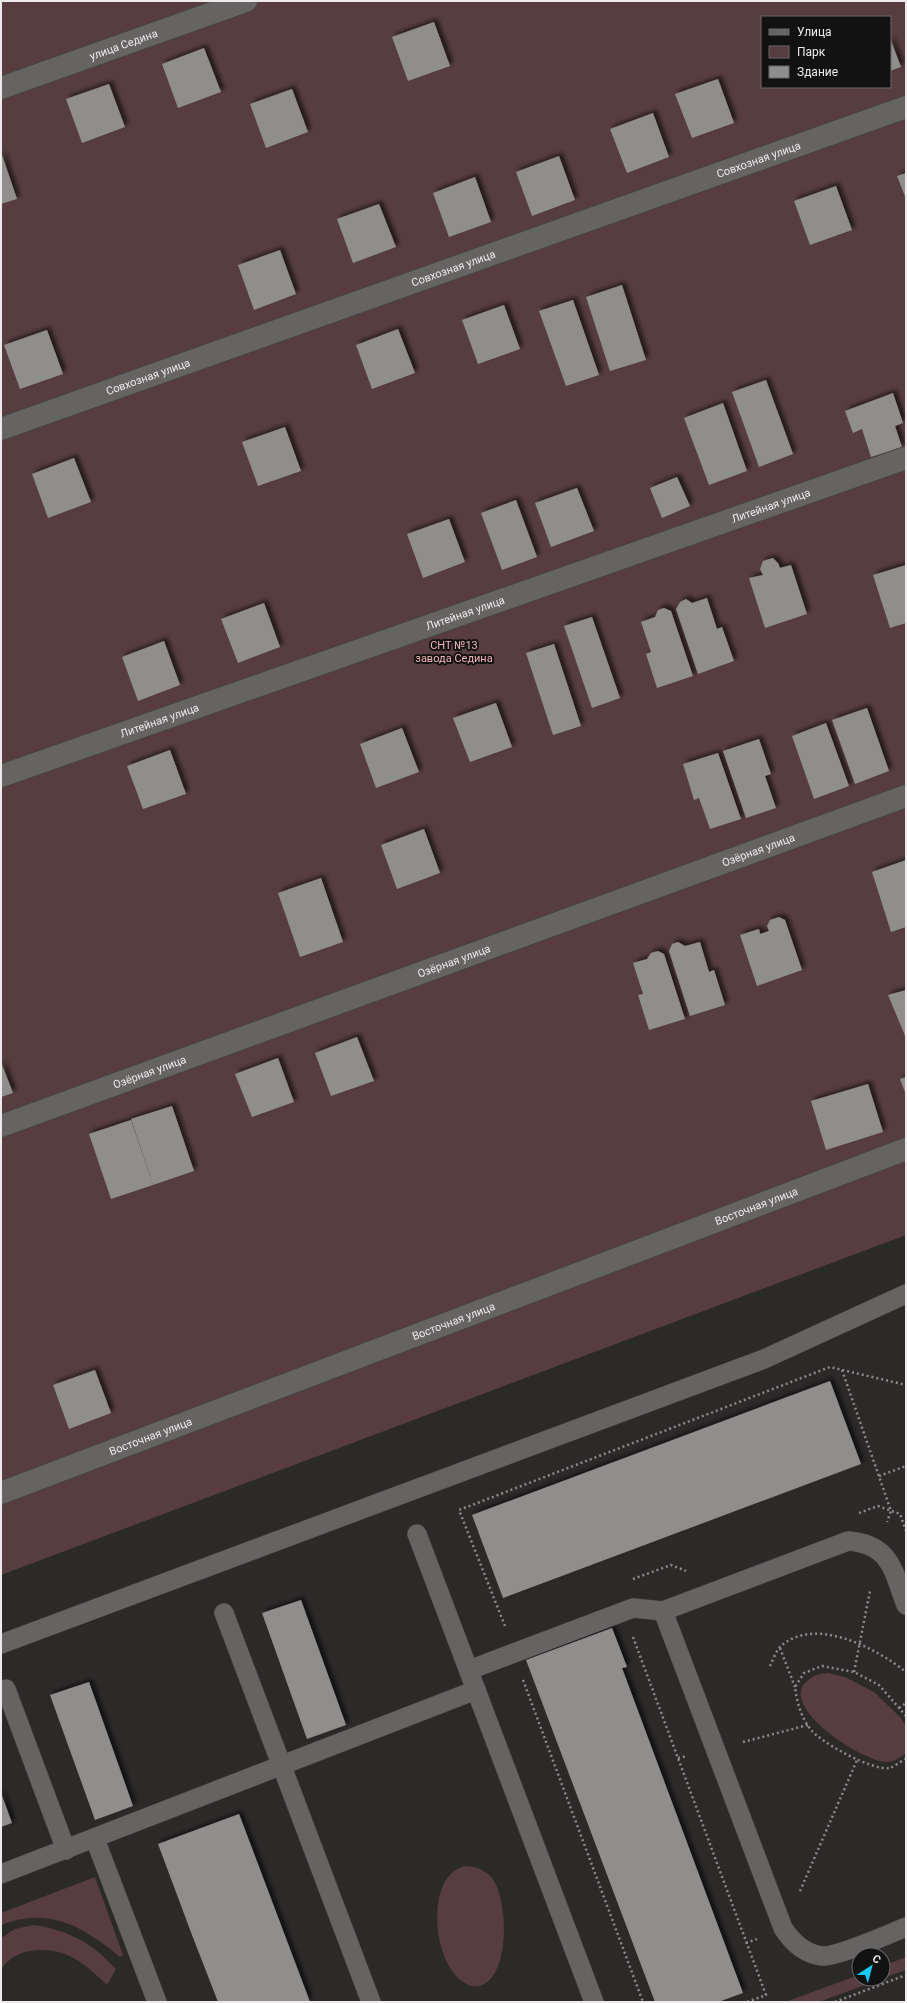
<svg xmlns="http://www.w3.org/2000/svg" width="907" height="2003" viewBox="0 0 907 2003" font-family="Roboto,sans-serif">
	<style>
		.green { fill: #573d3f; fill-rule: evenodd }
		.building { fill: #908d8d; filter: url(#shadow) }
		.lines { fill: none; stroke-linecap: round; stroke-linejoin: round }
		.lane-casing { stroke: #484546; stroke-width: 20 }
		.street-casing { stroke: #484546; stroke-width: 24 }
		.path { stroke: #8c8a8a; stroke-width: 2.5; stroke-dasharray: 2 3; stroke-linecap: butt }
		.lane { stroke: #666363; stroke-width: 19 }
		.street { stroke: #666363; stroke-width: 22 }
		.labels { text-anchor: middle; dominant-baseline: central; stroke-width: 4; stroke-linejoin: round; paint-order: stroke }
		.street-label { font-size: 11px; fill: #eceaea; stroke: #131212 }
		.park-label { font-size: 11px; fill: #f5b6ba; stroke: #131212 }
	</style>
	<defs>
		<filter id="shadow"><feDropShadow dx="3.5" dy="-3.5" stdDeviation="2" flood-color="#0009"/></filter>
	</defs>
	<rect width="100%" height="100%" fill="#2c2929"/>
	<g class="green">
		<path d="M1,1H906V1235L1,1575ZM762,17H890V87H762Z"/>
		<path d="M828,1673L845,1677L874,1692L900,1717L906,1726V1753C901,1757 894,1762 887,1762C863,1762 779,1708 806,1682C813,1675 819,1674 828,1673Z"/>
		<path d="M464,1866C474,1866 484,1869 491,1877C509,1897 511,1979 479,1986C473,1987 469,1986 465,1983C436,1968 427,1896 451,1874C454,1870 460,1868 464,1866Z"/>
		<path d="M95,1877L123,1955L120,1957C84,1927 49,1906 1,1925V1913Z"/>
		<path d="M34,1925C69,1930 93,1944 116,1969L107,1985C82,1961 62,1944 25,1952C16,1954 6,1961 1,1970V1938L15,1929Z"/>
		<polygon points="906,1957 906,1970 883,1978 883,1966"/>
		<polygon points="859,1975 859,1979 881,1979 819,2002 785,2002"/>
	</g>
	<g class="building">
		<polygon points="434,22 450,66 408,81 392,37"/>
		<polygon points="890,38 901,67 890,71"/>
		<polygon points="204,48 221,92 178,108 162,64"/>
		<polygon points="718,79 734,123 692,138 675,94"/>
		<polygon points="109,84 125,127 82,143 66,99"/>
		<polygon points="292,89 308,132 266,148 250,104"/>
		<polygon points="653,113 669,157 627,173 610,129"/>
		<polygon points="1,152 17,199 1,204"/>
		<polygon points="559,156 575,200 532,216 516,172"/>
		<polygon points="906,173 906,199 897,176"/>
		<polygon points="475,177 491,222 449,237 433,193"/>
		<polygon points="836,186 852,230 810,245 794,201"/>
		<polygon points="379,204 396,247 353,263 337,219"/>
		<polygon points="280,250 296,294 254,310 238,265"/>
		<polygon points="622,285 646,360 610,371 586,297"/>
		<polygon points="573,300 599,375 566,386 539,311"/>
		<polygon points="504,305 520,349 478,364 462,320"/>
		<polygon points="398,329 415,373 372,389 356,345"/>
		<polygon points="47,330 63,374 20,389 4,345"/>
		<polygon points="766,380 793,454 759,467 732,392"/>
		<polygon points="893,393 903,423 895,426 902,447 871,457 862,429 853,433 845,411"/>
		<polygon points="723,403 747,471 709,485 684,418"/>
		<polygon points="285,427 301,471 258,486 242,442"/>
		<polygon points="74,458 91,502 48,518 32,474"/>
		<polygon points="677,477 690,506 662,518 650,488"/>
		<polygon points="577,488 594,531 551,547 535,503"/>
		<polygon points="516,500 537,557 502,570 481,513"/>
		<polygon points="449,519 465,562 423,578 407,534"/>
		<polygon points="773,558 778,563 780,568 791,565 807,614 765,628 749,578 763,575 760,569 763,561"/>
		<polygon points="906,565 906,623 890,628 873,575"/>
		<polygon points="707,598 717,629 722,627 734,661 698,674 676,609 680,602 686,599 692,603"/>
		<polygon points="264,603 280,647 238,663 221,619"/>
		<polygon points="664,608 671,611 693,676 657,688 646,654 651,652 641,622 655,617 658,610"/>
		<polygon points="592,617 620,698 592,708 564,626"/>
		<polygon points="164,641 180,685 138,701 122,657"/>
		<polygon points="554,644 581,726 553,735 526,653"/>
		<polygon points="496,703 512,747 470,762 453,718"/>
		<polygon points="867,708 889,771 855,784 832,720"/>
		<polygon points="826,723 849,786 814,799 792,736"/>
		<polygon points="402,728 419,772 376,788 360,744"/>
		<polygon points="759,739 771,774 765,776 776,808 746,818 723,751"/>
		<polygon points="170,750 186,794 143,809 127,766"/>
		<polygon points="718,753 741,819 710,829 699,798 694,800 683,764"/>
		<polygon points="424,829 440,873 397,889 381,845"/>
		<polygon points="906,860 906,927 891,932 872,872"/>
		<polygon points="321,878 343,942 300,957 278,893"/>
		<polygon points="779,917 785,920 802,970 757,986 740,935 759,929 760,934 769,931 767,926 770,920"/>
		<polygon points="678,942 685,946 700,942 709,972 714,970 725,1005 690,1016 669,951 672,944"/>
		<polygon points="658,951 664,954 685,1019 649,1030 638,995 643,994 633,963 647,959 651,953"/>
		<polygon points="906,990 906,1038 888,995"/>
		<polygon points="357,1037 374,1081 331,1096 315,1053"/>
		<polygon points="278,1058 294,1102 252,1117 235,1074"/>
		<polygon points="1,1062 13,1093 1,1097"/>
		<polygon points="906,1077 906,1095 900,1079"/>
		<polygon points="868,1084 883,1132 826,1150 811,1101"/>
		<polygon points="172,1106 194,1171 153,1185 131,1119"/>
		<polygon points="131,1120 153,1185 111,1199 89,1134"/>
		<polygon points="95,1370 111,1413 69,1429 53,1385"/>
		<polygon points="830,1381 861,1464 503,1598 472,1515"/>
		<polygon points="301,1600 346,1725 307,1739 262,1613"/>
		<polygon points="612,1628 627,1667 622,1668 743,1993 718,2002 655,2002 526,1660"/>
		<polygon points="89,1682 133,1806 95,1820 50,1695"/>
		<polygon points="1,1793 12,1823 1,1827"/>
		<polygon points="239,1814 310,2002 218,2002 192,1935 158,1844"/>
	</g>
	<g class="lines">
		<g class="lane-casing">
			<g id="lane">
				<polyline points="417,1534 594,2002"/>
				<path d="M906,1605C893,1571 891,1544 848,1541L663,1611L783,1928C792,1942 805,1954 822,1956C837,1957 889,1934 906,1927"/>
				<polyline points="224,1613 371,2002"/>
				<polyline points="1,1644 764,1359 906,1294"/>
				<polyline points="469,1670 633,1608 663,1611"/>
				<polyline points="6,1689 66,1850"/>
				<polyline points="95,1839 157,2002"/>
				<polyline points="1,1874 476,1690"/>
			</g>
		</g>
		<g class="street-casing">
			<g id="street">
				<path id="s1" d="M1,88L246,1"/>
				<path id="s2" d="M1,429L906,107"/>
				<path id="s3" d="M1,776L906,458"/>
				<path id="s4" d="M1,1126L906,796"/>
				<path id="s5" d="M1,1493L906,1149"/>
			</g>
		</g>
		<g class="path">
			<polyline points="842,1370 891,1511 887,1522"/>
			<polyline points="879,1476 906,1466"/>
			<polyline points="859,1513 878,1506 900,1514 906,1531"/>
			<polyline points="633,1579 671,1565 686,1571"/>
			<polyline points="505,1626 459,1510 830,1367 906,1385"/>
			<polyline points="633,1637 766,1995 747,2002"/>
			<polyline points="780,1648 795,1687"/>
			<path d="M770,1666C773,1660 776,1651 780,1647C814,1615 876,1648 906,1672"/>
			<polyline points="854,1672 870,1591"/>
			<polyline points="523,1680 643,2002"/>
			<polyline points="899,1708 906,1703"/>
			<path d="M906,1716L879,1685L854,1672L822,1666L804,1673L795,1687C797,1703 801,1717 811,1730C822,1743 872,1771 890,1768C895,1766 901,1761 906,1759"/>
			<polyline points="743,1742 808,1725"/>
			<polyline points="678,1758 687,1756"/>
			<polyline points="800,1891 857,1760"/>
			<polyline points="746,1943 757,1939"/>
			<polyline points="835,2002 906,1975"/>
		</g>
		<use href="#lane" class="lane"/>
		<use href="#street" class="street"/>
	</g>
	<g class="labels">
		<g class="street-label">
			<text stroke="none"><textPath href="#s1" startOffset="130">улица Седина</textPath></text>
			<text stroke="none"><textPath href="#s2" startOffset="804">Совхозная улица</textPath></text>
			<text stroke="none"><textPath href="#s2" startOffset="480">Совхозная улица</textPath></text>
			<text stroke="none"><textPath href="#s2" startOffset="156">Совхозная улица</textPath></text>
			<text stroke="none"><textPath href="#s3" startOffset="816">Литейная улица</textPath></text>
			<text stroke="none"><textPath href="#s3" startOffset="492">Литейная улица</textPath></text>
			<text stroke="none"><textPath href="#s3" startOffset="168">Литейная улица</textPath></text>
			<text stroke="none"><textPath href="#s4" startOffset="806">Озёрная улица</textPath></text>
			<text stroke="none"><textPath href="#s4" startOffset="482">Озёрная улица</textPath></text>
			<text stroke="none"><textPath href="#s4" startOffset="158">Озёрная улица</textPath></text>
			<text stroke="none"><textPath href="#s5" startOffset="808">Восточная улица</textPath></text>
			<text stroke="none"><textPath href="#s5" startOffset="484">Восточная улица</textPath></text>
			<text stroke="none"><textPath href="#s5" startOffset="160">Восточная улица</textPath></text>
		</g>
		<g class="park-label">
			<text x="454" y="645">СНТ №13<tspan x="454" dy="13">завода Седина</tspan></text>
		</g>
	</g>
	<rect width="907" height="2003" fill="none" stroke="#eceaea" stroke-width="4"/>
	<rect x="761" y="16" width="130" height="72" fill="#131212" stroke="#6a6868"/>
	<rect x="769" y="29" width="20" height="6" fill="#666363" stroke="#6a6868"/>
	<text x="797" y="36" font-size="12" fill="#eceaea">Улица</text>
	<rect x="769" y="46" width="20" height="12" fill="#573d3f" stroke="#6a6868"/>
	<text x="797" y="56" font-size="12" fill="#eceaea">Парк</text>
	<rect x="769" y="66" width="20" height="12" fill="#908d8d" stroke="#6a6868"/>
	<text x="797" y="76" font-size="12" fill="#eceaea">Здание</text>
	<g transform="translate(871 1967) rotate(36)"><circle r="19" fill="#131212" stroke="#6a6868"/>
	<path d="M0-3L7 15L0 10L-7 15Z" fill="#17cafb"/>
	<text y="-6" font-size="11" font-weight="bold" text-anchor="middle" fill="#eceaea">С</text>
	</g>
</svg>
